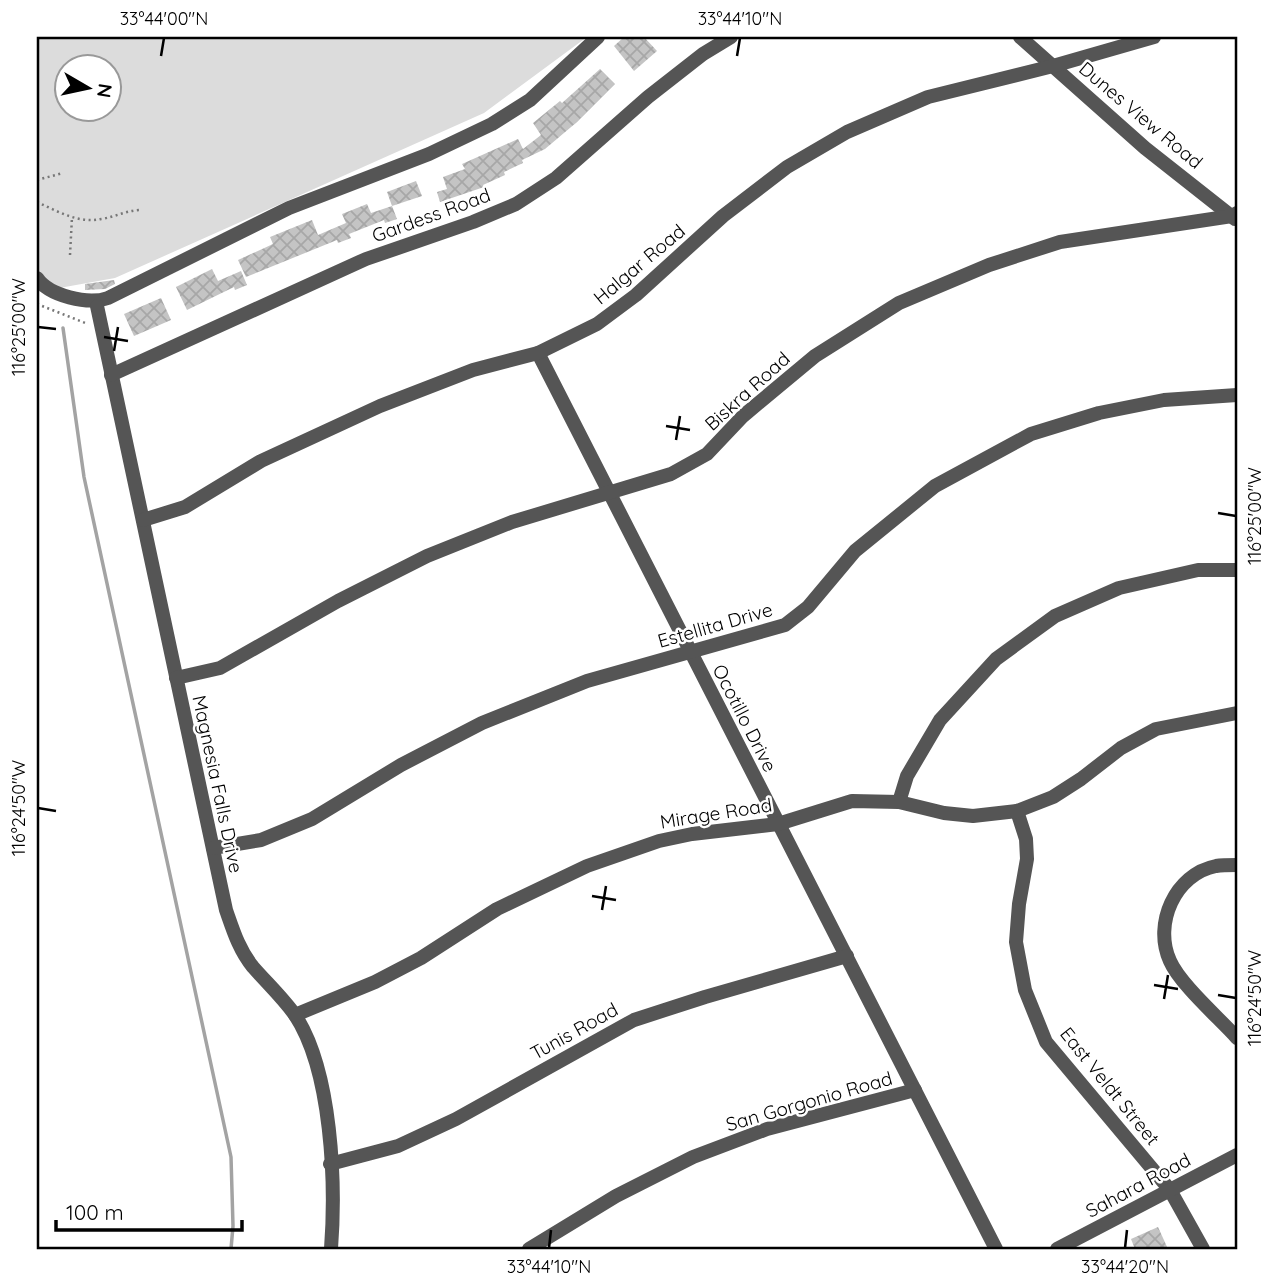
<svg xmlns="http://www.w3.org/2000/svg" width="1274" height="1286" viewBox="0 0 1274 1286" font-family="Quicksand,sans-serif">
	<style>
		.grass { fill: #dcdcdc; fill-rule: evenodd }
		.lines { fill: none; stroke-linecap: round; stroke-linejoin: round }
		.stream { stroke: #a3a3a3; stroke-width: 3.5 }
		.building { fill: url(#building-cross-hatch) }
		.path { stroke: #777; stroke-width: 2.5; stroke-dasharray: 2 3.5; stroke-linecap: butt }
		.minor { stroke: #555; stroke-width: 14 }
		.ticks { fill: none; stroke: #000; stroke-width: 2.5 }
		.labels { text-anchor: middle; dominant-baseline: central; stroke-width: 5; stroke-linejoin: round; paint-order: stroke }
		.street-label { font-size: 19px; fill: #000; stroke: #fff }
		.neatline { fill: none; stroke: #000; stroke-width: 2.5 }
		.ticks-label { font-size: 18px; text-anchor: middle; fill: #000 }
	</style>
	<defs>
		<pattern id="building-cross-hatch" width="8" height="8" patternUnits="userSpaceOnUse" patternTransform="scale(1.75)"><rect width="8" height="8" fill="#c4c4c4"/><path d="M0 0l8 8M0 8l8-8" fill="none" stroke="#a7a7a7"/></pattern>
	</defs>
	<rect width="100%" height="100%" fill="#fff"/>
	<path class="grass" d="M37,37H587L484,113L115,278L37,292ZM66,66H108V108H66Z"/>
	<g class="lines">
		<polyline class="stream" points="63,328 84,477 231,1157 233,1226 231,1249"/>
	</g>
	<g class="building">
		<polygon points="624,37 644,37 657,51 634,71 614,46"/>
		<polygon points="600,69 615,84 577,122 545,149 522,160 523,163 504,172 505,175 483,185 484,187 440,202 437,192 447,189 443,177 465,169 462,164 518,139 523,149 541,135 533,123 560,101 562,103"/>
		<polygon points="416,181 422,196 392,206 397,219 385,223 384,220 349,234 351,238 338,243 337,240 246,277 238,260 273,244 270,237 312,220 318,235 346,223 342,214 367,204 371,213 392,206 387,192"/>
		<polygon points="212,269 218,281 241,271 247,285 235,290 234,287 187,310 176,287"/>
		<polygon points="114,280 115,284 105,289 85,290 85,284"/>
		<polygon points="161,298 171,320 134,336 124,314"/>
		<polygon points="1158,1227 1168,1249 1135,1249 1131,1239"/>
	</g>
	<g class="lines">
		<g class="path">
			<polyline points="37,180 63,173"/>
			<polyline points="37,186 37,198"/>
			<path d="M37,202C57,211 79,224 101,219C115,217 125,211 139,210"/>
			<polyline points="70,255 72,217"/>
			<polyline points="37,304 88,324"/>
		</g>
		<g class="minor">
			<polyline points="1020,37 1145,148 1235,219"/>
			<path d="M37,278C49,296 88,305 108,298L289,208L429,154L492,124L530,100L598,37"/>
			<path d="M97,306L226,910C233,930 239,950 253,967C267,983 283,998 295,1015C332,1071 336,1183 331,1249"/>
			<polyline points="538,353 996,1249"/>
			<polyline points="111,375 366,259 473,222 516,204 556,178 648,97 703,54 731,37"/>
			<polyline points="143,520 185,507 261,461 380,406 473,370 538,353 597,324 636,295 723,216 787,167 847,132 928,97 1053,66 1154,37"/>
			<polyline points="176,678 220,668 338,601 427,556 512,522 671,474 707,454 743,416 815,356 899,303 989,265 1060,242 1232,216 1237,213"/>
			<polyline points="899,802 907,776 940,720 996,659 1055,616 1119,588 1198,570 1237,570"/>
			<polyline points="1017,811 1026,839 1027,859 1019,904 1016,942 1025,990 1046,1042 1170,1190 1203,1249"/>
			<polyline points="213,848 261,840 312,819 401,765 482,723 587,681 785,625 808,607 855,551 935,486 1031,434 1099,413 1164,400 1237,395"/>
			<path d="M1237,865C1230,865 1222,865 1216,866C1175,874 1153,924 1170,961C1180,984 1219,1018 1237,1038"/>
			<polyline points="295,1015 375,982 421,958 497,909 587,866 659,841 692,834 778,824 852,801 899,802 944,813 973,816 1017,811 1053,797 1081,779 1121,748 1156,729 1237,713"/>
			<polyline points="330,1164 398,1146 456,1119 634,1020 705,997 847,956"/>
			<polyline points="529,1249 616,1196 693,1157 767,1129 915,1090"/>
			<polyline points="1057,1249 1237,1155"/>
		</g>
	</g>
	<path class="ticks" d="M161,56L164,38M737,56L740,38M38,327L56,329M104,337L128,341M114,351L118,327M666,426L690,430M676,440L680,416M1218,513L1236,516M38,808L56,811M592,896L616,900M602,910L606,886M1154,985L1178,989M1218,995L1236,998M1164,999L1168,975M549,1248L551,1230M1125,1248L1127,1230"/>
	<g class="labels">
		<g class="street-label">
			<text transform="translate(1141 115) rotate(40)">Dunes View Road</text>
			<text transform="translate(431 215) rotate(-20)">Gardess Road</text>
			<text transform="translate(639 264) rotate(-40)">Halgar Road</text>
			<text transform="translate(747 391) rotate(-42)">Biskra Road</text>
			<text transform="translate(715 625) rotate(-16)">Estellita Drive</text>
			<text transform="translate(745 718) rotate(63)">Ocotillo Drive</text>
			<text transform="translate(218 784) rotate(78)">Magnesia Falls Drive</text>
			<text transform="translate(716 813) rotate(-9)">Mirage Road</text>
			<text transform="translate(574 1031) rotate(-29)">Tunis Road</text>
			<text transform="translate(1110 1086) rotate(51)">East Veldt Street</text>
			<text transform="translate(809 1101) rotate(-16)">San Gorgonio Road</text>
			<text transform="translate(1138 1185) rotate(-28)">Sahara Road</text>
		</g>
	</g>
	<rect width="1274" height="1286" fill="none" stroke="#ffffff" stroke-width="77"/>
	<g transform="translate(88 88) rotate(99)"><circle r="33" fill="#ffffff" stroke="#999999" stroke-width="2"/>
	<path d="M0-5L12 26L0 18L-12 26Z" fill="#000000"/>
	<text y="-10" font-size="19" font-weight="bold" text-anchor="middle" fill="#000000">N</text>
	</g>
	<path d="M56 1220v10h186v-10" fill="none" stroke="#000000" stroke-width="3.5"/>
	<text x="66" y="1220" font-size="21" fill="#000000" stroke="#ffffff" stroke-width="5" paint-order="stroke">100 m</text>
	<rect x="38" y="38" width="1198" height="1210" class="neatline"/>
	<g class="ticks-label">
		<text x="164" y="25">33°44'00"N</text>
		<text x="740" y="25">33°44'10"N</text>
		<text transform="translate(19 327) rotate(-90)" y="6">116°25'00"W</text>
		<text transform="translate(1255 516) rotate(-90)" y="6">116°25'00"W</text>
		<text transform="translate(19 808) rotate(-90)" y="6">116°24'50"W</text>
		<text transform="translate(1255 998) rotate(-90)" y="6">116°24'50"W</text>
		<text x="549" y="1273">33°44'10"N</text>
		<text x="1125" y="1273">33°44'20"N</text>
	</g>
</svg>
